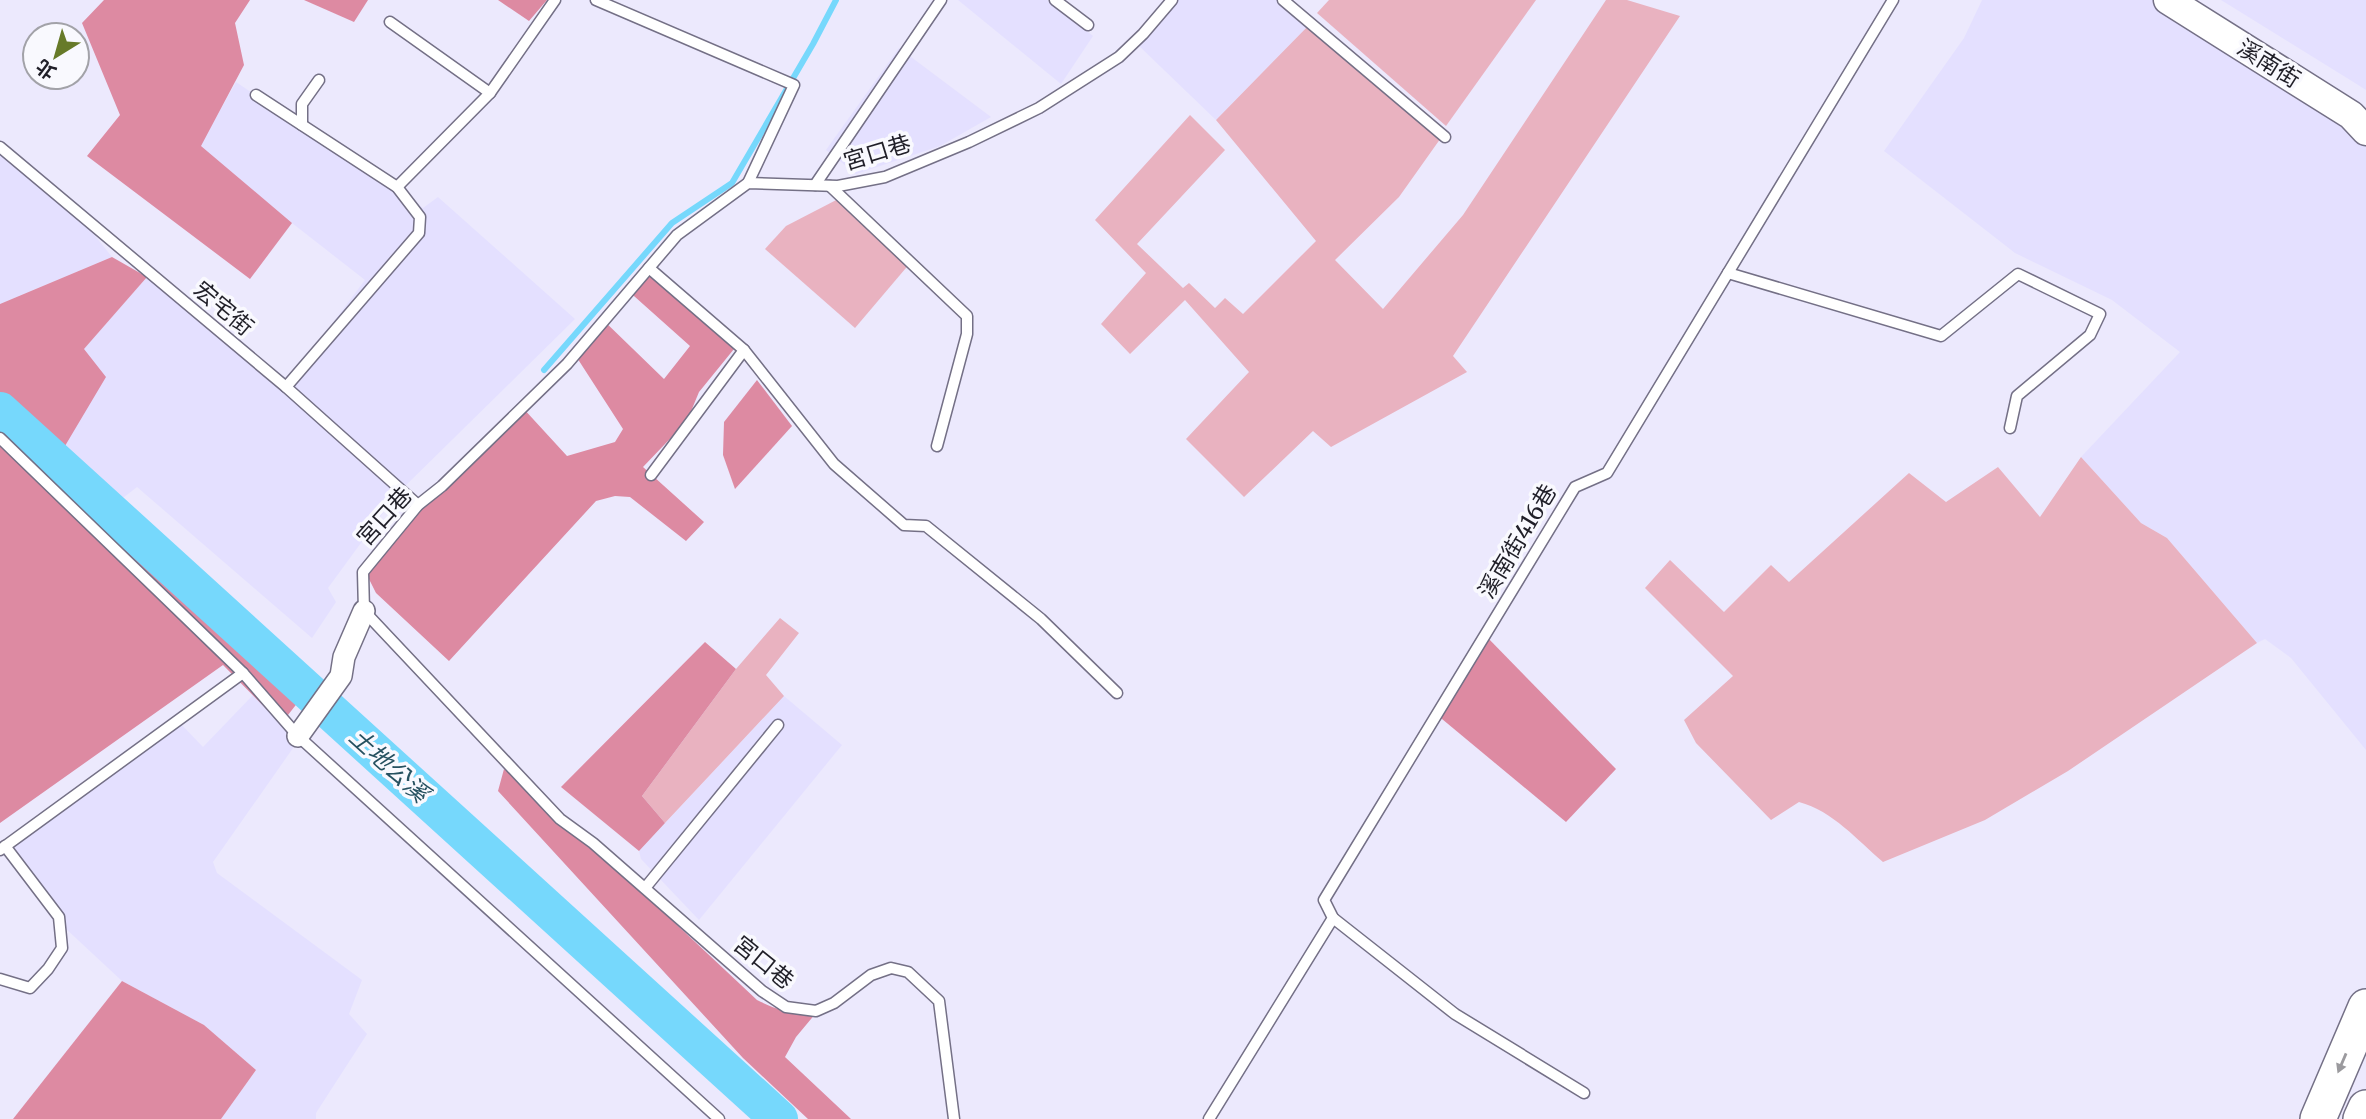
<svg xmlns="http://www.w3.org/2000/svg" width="2366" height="1119" viewBox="0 0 2366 1119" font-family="Merriweather,'Noto Sans TC',serif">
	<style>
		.built { fill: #e4e0ff }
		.green { fill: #e9b2c0 }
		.forest { fill: #dd8aa2 }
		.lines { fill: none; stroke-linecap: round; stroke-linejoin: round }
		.stream { stroke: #76d8fc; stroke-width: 6 }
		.river { stroke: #76d8fc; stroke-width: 38 }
		.service-casing { stroke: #747086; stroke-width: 13 }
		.minor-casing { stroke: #747086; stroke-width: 24 }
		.tertiary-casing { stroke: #747086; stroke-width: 31 }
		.primary-casing { stroke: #747086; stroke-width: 38 }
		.service { stroke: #fff; stroke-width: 10 }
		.minor { stroke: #fff; stroke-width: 21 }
		.tertiary { stroke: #fff; stroke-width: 28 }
		.primary { stroke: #fff; stroke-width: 35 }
		.oneway { fill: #9b9a9e }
		.labels { text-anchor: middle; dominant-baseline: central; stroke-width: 7; stroke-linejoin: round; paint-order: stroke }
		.street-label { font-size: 23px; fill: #201f28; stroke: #f9f9fe }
		.water-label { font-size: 24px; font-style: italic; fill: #265160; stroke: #f9f9fe }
	</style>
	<rect width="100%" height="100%" fill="#ece9fd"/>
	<g class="built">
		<polygon points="958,0 1047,0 1093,36 1061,84"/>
		<polygon points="1170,0 1281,0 1311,23 1216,120 1137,44"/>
		<polygon points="1982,0 2153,0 2321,102 2366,145 2366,750 2291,658 2265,639 2257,643 2167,538 2141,523 2081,457 2180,352 2112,300 2015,253 1884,151 1964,38"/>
		<polygon points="2221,0 2366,0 2366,90 2355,83"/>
		<polygon points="899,48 991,117 940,146 856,174 826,150"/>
		<polygon points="236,82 423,208 438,197 575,319 396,495 328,588 336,602 312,638 137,487 114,505 61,451 105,377 83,350 147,277 287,384 365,280 292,223 200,146"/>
		<polygon points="0,146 83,221 112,257 0,304"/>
		<polygon points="253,695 298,741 213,862 217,873 362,980 349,1014 367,1034 316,1113 316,1119 221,1119 256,1070 204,1025 122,981 64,927 7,845 177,720 203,747"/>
		<polygon points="784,696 842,745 699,920 641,859 639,851"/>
	</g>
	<g class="green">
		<polygon points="1329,0 1536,0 1446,126 1317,13"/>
		<polygon points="1606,0 1627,0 1680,16 1453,356 1467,372 1331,447 1313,431 1244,497 1186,439 1249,372 1185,300 1130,354 1101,324 1146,273 1095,220 1190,115 1225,150 1137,244 1183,288 1189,283 1215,308 1225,298 1243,314 1316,241 1216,120 1311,23 1443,135 1399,197 1335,260 1383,309 1463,215"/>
		<polygon points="844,196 911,262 855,328 765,249 786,226"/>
		<path d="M2081,457L2141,523L2167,538L2257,643L2068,771L1985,820L1883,862C1857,840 1833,811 1799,802L1771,820L1696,743L1684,720L1733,676L1645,588L1670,560L1724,612L1771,565L1789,582L1909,473L1946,502L1998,467L2040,517Z"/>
		<polygon points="780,618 799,633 766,675 784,696 665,823 642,796 736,669"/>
	</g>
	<g class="forest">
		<polygon points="104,0 250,0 235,23 244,65 201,146 292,223 250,279 87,156 120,115 82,23"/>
		<polygon points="304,0 368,0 354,22"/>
		<polygon points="498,0 547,0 529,21"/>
		<polygon points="112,257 147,277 84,349 106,377 62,451 302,697 281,724 223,665 0,823 0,304"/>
		<polygon points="650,271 704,312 734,349 699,392 687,421 643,467 704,522 686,541 630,497 615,496 596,501 449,661 376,593 369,579 368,568 411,507 522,407 567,456 615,442 623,429 572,350 600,317 664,379 690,346 625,288"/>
		<polygon points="757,380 792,426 735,489 723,455 724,422"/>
		<polygon points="1485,635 1616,769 1566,822 1436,714"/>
		<polygon points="705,642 736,669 642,796 665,823 639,851 561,787"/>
		<path d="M504,769L546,802L757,1000C777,1010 793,1015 816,1013L796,1037L785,1057L851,1119H808L743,1058L498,791Z"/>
		<polygon points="122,981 204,1025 256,1070 221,1119 13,1119"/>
	</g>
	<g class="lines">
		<polyline class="stream" points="544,370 672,223 732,183 813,44 836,0"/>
		<polyline class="river" points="0,411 779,1119"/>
		<g class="service-casing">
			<g id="service">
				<polyline points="596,0 794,85 748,183"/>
				<polyline points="1055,0 1088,25"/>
				<polyline points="1283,0 1445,137"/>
				<polyline points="390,22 490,93"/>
				<polyline points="256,95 397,187 420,217 419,233 286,387"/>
				<polyline points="302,125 302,104 319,80"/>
				<polyline points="0,147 286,387 418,505"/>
				<polyline points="815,185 941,0"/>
				<polyline points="830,186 967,316 967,334 937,446"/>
				<polyline points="397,187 490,93 555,0"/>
				<polyline points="649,268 744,350 834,464 904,525 926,526 1041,619 1117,693"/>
				<polyline points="1728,273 1941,336 2018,274 2100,314 2090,335 2017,396 2010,428"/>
				<polyline points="0,438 243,673 298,736 719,1119"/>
				<polyline points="651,475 744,350"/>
				<polyline points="0,850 243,673"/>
				<polyline points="645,888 778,725"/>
				<polyline points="1333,918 1455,1014 1584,1093"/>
				<polyline points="0,979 30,988 48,969 62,948 59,917 5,846"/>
				<polyline points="954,1119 939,1001 908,972 891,968 871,975 834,1003 816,1011 786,1007 762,991 593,843 560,819 364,611 363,572 418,505 442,486 567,364 677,235 748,183 838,186 885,177 969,142 1039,108 1119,57 1143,34 1172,0"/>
				<polyline points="1209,1119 1333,918 1324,900 1575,487 1607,473 1893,0"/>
			</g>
		</g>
		<g class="minor-casing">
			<polyline id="minor" points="298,736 341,676 344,657 364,611"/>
		</g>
		<g class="tertiary-casing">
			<polyline id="tertiary" points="2168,0 2351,115 2366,131"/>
		</g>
		<g class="primary-casing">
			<g id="primary">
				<polyline points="2318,1119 2366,1007"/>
				<polyline points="2361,1119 2366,1108"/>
			</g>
		</g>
		<use href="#service" class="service"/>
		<use href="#minor" class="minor"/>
		<use href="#tertiary" class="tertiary"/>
		<use href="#primary" class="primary"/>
	</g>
	<defs><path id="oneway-solid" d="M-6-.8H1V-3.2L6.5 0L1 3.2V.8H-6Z" transform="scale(1.75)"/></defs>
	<use class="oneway" href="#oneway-solid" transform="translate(2342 1063) rotate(113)"/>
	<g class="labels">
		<g class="street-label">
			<text transform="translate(2269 63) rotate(32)">溪南街</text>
			<text transform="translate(877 152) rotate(-17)">宮口巷</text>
			<text transform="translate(224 308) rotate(40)">宏宅街</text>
			<text transform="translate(384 516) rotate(-48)">宮口巷</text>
			<text transform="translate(1517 541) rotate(-59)">溪南街416巷</text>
			<text transform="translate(764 962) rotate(39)">宮口巷</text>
		</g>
		<g class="water-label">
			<text transform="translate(389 765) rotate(42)">土地公溪</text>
		</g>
	</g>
	<g transform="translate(56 56) rotate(217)"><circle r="33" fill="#f9f9fe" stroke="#a2a2a8" stroke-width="2"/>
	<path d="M0-5L12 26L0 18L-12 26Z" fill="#677a29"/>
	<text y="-10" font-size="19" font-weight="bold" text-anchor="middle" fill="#201f28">北</text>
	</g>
</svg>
